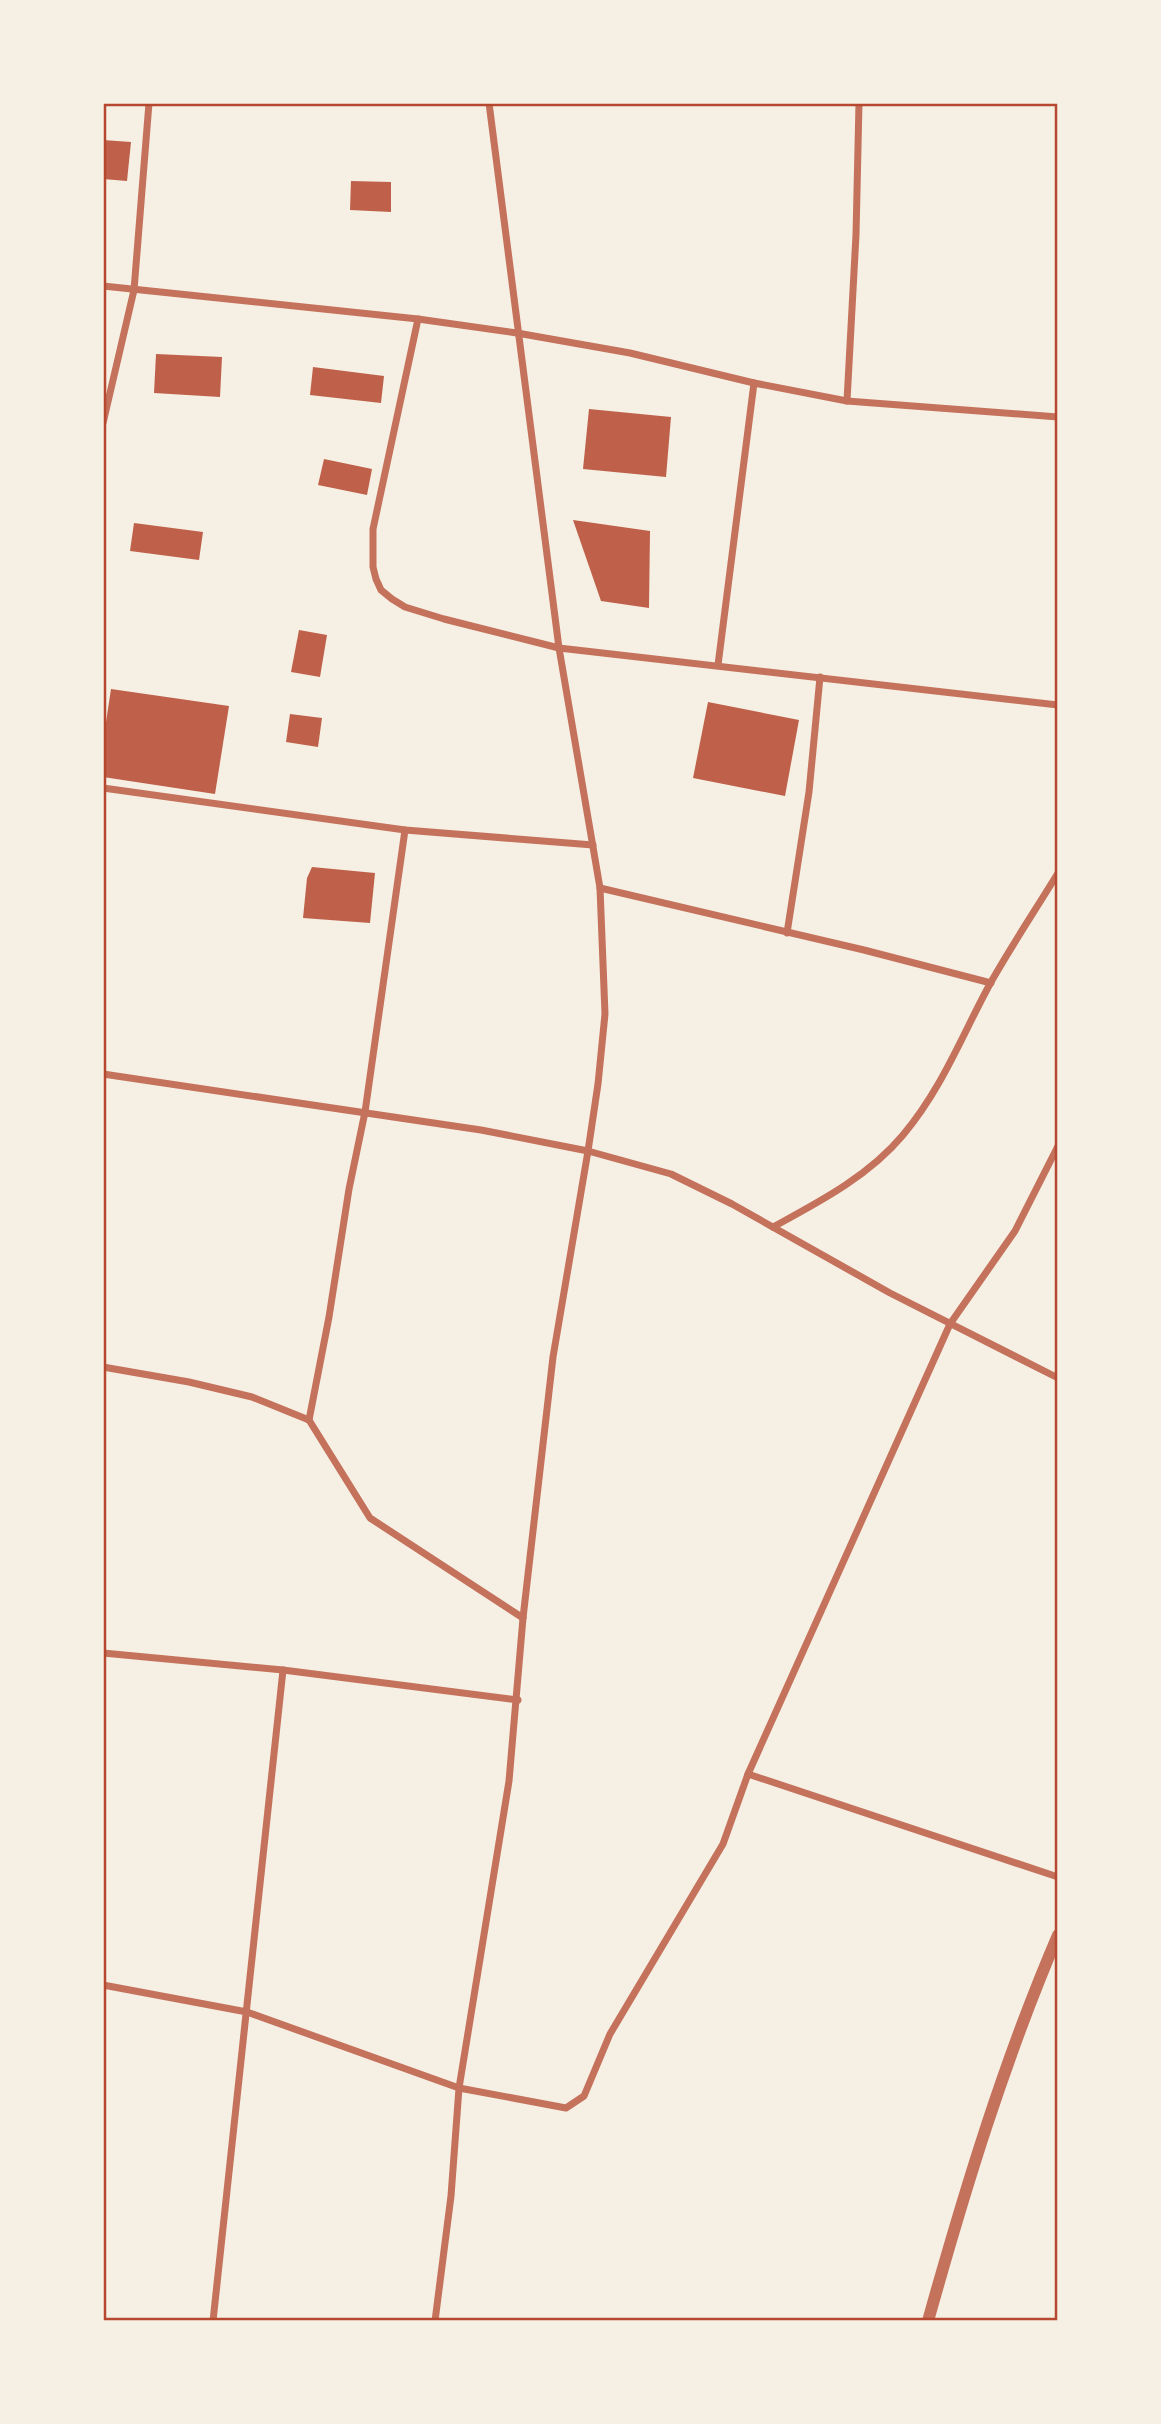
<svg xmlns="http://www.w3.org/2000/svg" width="1161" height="2424" viewBox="0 0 1161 2424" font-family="Roboto,sans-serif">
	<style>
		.building { fill: #bf614a }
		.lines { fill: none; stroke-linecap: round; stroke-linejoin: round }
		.minor { stroke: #c5725c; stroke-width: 7 }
		.tertiary { stroke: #c5725c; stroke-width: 12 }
		.neatline { fill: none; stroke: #b5482f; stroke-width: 2.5 }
	</style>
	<rect width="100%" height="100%" fill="#f6efe4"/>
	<g class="building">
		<polygon points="103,140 131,142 127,181 103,179"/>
		<polygon points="351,181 391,182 391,212 350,210"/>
		<polygon points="156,354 222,357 220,397 154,393"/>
		<polygon points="313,367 384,376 381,403 310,395"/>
		<polygon points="589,409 671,417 666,477 583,469"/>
		<polygon points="324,459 372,469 367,495 318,485"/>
		<polygon points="573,520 650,531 649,608 601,601"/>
		<polygon points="134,523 203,532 199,560 130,551"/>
		<polygon points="299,630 327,635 320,677 291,672"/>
		<polygon points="111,689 229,706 215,794 103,777 103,742"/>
		<polygon points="708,702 799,720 785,796 693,778"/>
		<polygon points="290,714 322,718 318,747 286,742"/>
		<polygon points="312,867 375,873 370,923 303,918 307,878"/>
	</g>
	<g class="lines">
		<g class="minor">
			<polyline points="103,286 418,319 517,333 630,353 754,383 847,401 1058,417"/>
			<polyline points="418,319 373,529 373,567 376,579 381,590 392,599 405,607 444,619 559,648 1058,705"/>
			<polyline points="847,401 856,235 859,103"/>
			<polyline points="103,423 134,290 149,103"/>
			<polyline points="718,665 754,383"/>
			<polyline points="103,788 405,830 593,845"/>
			<polyline points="600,888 864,950 991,983"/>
			<polyline points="787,933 809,792 820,677"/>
			<polyline points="103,1074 481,1130 588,1151 671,1174 732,1204 890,1293 1058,1378"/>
			<path d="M773,1227C819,1202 869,1176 903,1135C943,1087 962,1035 991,982C1012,945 1036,909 1058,873"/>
			<polyline points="103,1367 189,1382 252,1397 309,1420 370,1518 523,1618"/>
			<polyline points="309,1420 329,1317 349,1189 365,1112 405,830"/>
			<polyline points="103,1653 283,1670 518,1700"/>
			<polyline points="748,1774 1058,1877"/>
			<polyline points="103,1985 247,2012 459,2088 566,2108 584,2096 610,2034 723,1844 748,1774 950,1324 1015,1231 1058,1146"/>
			<polyline points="213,2321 283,1670"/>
			<polyline points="435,2321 451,2196 459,2088 509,1781 523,1618 553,1357 588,1151 598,1084 605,1014 600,888 559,648 489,103"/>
		</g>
		<path class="tertiary" d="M928,2321C965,2189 1004,2061 1058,1935"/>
	</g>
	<rect width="1161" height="2424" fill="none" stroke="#f6efe4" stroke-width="210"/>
	<rect x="105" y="105" width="951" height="2214" class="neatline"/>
</svg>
